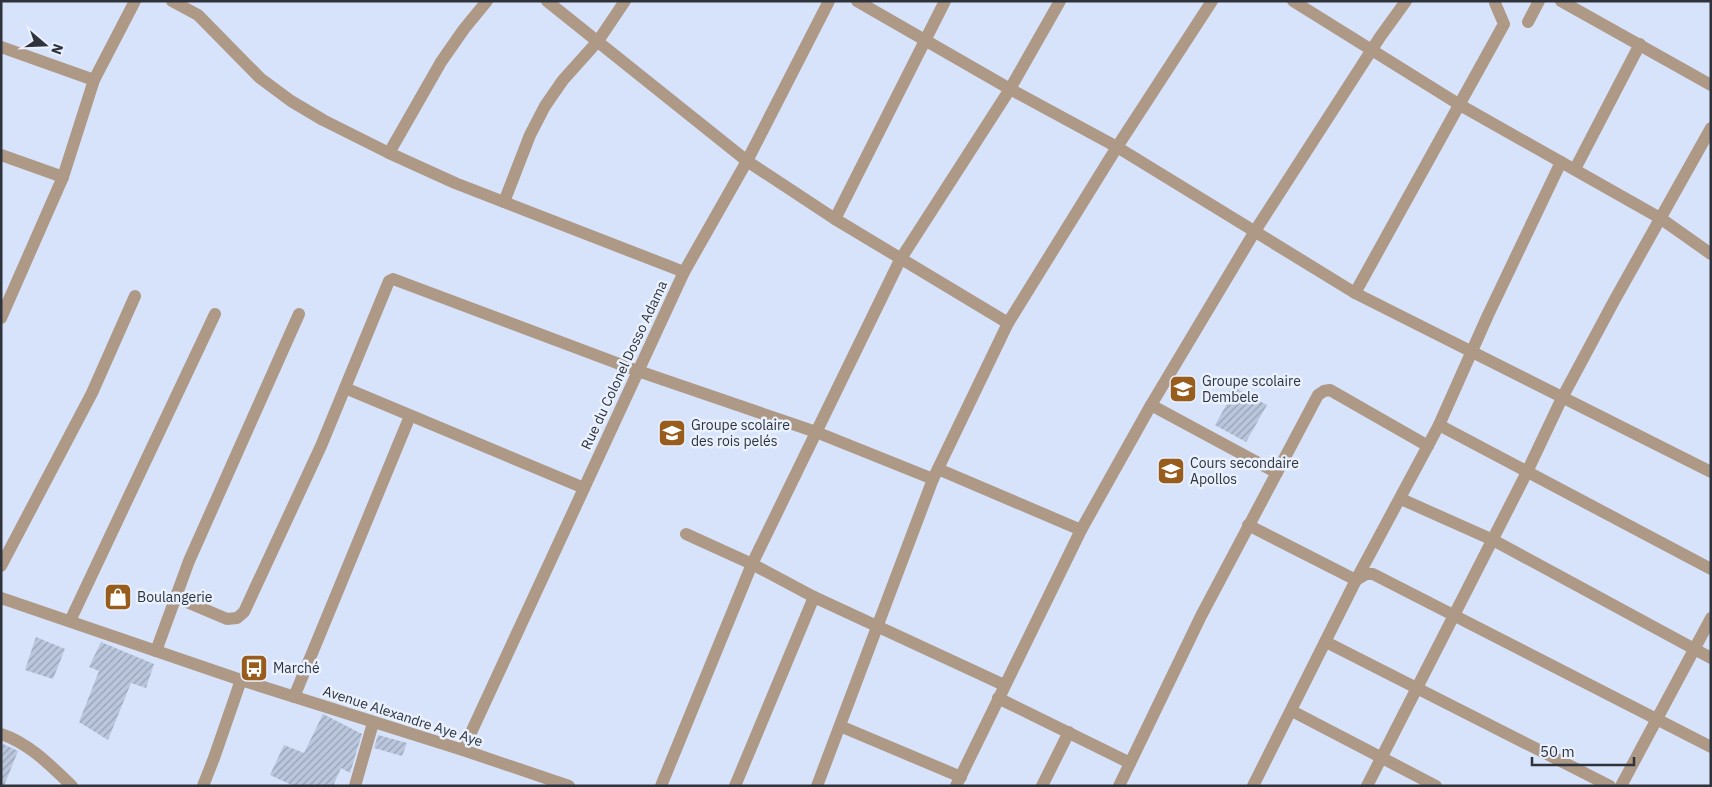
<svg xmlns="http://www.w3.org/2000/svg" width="1712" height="787" viewBox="0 0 1712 787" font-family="'IBM Plex Sans',sans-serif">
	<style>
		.building { fill: url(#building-hatch) }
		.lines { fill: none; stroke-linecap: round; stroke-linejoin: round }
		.minor { stroke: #ae9987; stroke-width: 12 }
		.labels { text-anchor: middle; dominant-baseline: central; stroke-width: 5; stroke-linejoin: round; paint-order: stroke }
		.street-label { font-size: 14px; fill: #2f333c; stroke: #e9f0fe }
		.poi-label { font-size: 14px; fill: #2f333c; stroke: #e9f0fe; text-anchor: start }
	</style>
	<defs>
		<pattern id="building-hatch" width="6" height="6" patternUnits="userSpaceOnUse" patternTransform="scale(1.25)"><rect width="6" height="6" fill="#bac6dc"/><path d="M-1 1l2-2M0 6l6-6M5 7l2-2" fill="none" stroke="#98a1b4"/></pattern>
	</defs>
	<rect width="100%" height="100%" fill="#d7e3fa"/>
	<g class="building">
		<polygon points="1232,386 1267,405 1246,442 1215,425 1228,402 1225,400"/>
		<polygon points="36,637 65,649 53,679 25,670"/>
		<polygon points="101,642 154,664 146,688 131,683 108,740 79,722 99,671 89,667"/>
		<polygon points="323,714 362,734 350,773 341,768 333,786 294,786 270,775 284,745 304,753"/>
		<polygon points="378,735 407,743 402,756 374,748"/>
		<polygon points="1,743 18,751 4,786 1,786"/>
	</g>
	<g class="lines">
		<g class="minor">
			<polyline points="172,1 198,15 260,78 291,101 323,120 389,153 455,183 684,272"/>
			<polyline points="547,1 747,161 835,219 1008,323"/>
			<polyline points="857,1 1010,89 1117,147 1355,293 1711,472"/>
			<polyline points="1293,1 1460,105 1660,218 1711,254"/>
			<polyline points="1561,1 1711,85"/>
			<polyline points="1528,22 1539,1"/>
			<polyline points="1,47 94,80"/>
			<polyline points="389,153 441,62 464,29 487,1"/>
			<polyline points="1,155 63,177"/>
			<polyline points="1575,169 1640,44"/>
			<polyline points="504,202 530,135 545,106 563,80 598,41 625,1"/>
			<polyline points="835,219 945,1"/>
			<polyline points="1355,293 1504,24 1495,3 1495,1"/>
			<polyline points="1,318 63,177 94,80 135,1"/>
			<polyline points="345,388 584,488"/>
			<polyline points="1151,405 1277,473"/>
			<polyline points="1439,425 1711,569"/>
			<polyline points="938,469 1081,530"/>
			<polyline points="1401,499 1493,540 1711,658"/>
			<polyline points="1248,525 1356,580 1366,574 1373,574 1711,747"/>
			<polyline points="686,534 752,564 814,597 1004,685"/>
			<polyline points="1,566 92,393 135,296"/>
			<polyline points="175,597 227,619 237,618 244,612 321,446 389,281 393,279 638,371 816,432 933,479"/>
			<polyline points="1,598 241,680 463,750 569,786"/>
			<polyline points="70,621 215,314"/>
			<polyline points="1326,642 1610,786"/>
			<polyline points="156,651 189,561 299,314"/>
			<polyline points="294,697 410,416"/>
			<polyline points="998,698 1130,763"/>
			<polyline points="1292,711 1436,786"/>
			<polyline points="840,726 961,777"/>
			<path d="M1,734C29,743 51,766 72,786"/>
			<polyline points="463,750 684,272 747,161 829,1"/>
			<polyline points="203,786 214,758 241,680"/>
			<polyline points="355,786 373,723"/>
			<polyline points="661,786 752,564 900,260 1010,89 1060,1"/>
			<polyline points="735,786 814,597"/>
			<polyline points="817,786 933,479 1008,323 1117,147 1212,1"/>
			<polyline points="956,786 1081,530 1151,405 1255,231 1380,37 1406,1"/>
			<polyline points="1042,786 1069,732"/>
			<polyline points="1119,786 1201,616 1318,395 1324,391 1330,390 1428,446"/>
			<polyline points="1253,786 1356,580 1439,425 1488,315 1561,162"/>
			<polyline points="1367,786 1527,472 1562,398 1614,301 1711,128"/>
			<polyline points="1621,786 1711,618"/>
		</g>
	</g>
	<defs>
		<g id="school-square" transform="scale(1.4375)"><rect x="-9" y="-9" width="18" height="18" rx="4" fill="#985c1d" stroke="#e9f0fe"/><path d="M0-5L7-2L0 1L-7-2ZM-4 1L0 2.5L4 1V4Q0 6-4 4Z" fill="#fff"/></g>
		<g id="shop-square" transform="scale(1.4375)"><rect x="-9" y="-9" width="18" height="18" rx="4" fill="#985c1d" stroke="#e9f0fe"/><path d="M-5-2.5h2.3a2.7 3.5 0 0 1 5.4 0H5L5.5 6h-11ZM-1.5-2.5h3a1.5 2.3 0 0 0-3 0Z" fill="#fff"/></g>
		<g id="bus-square" transform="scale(1.4375)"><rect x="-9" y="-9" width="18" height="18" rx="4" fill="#985c1d" stroke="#e9f0fe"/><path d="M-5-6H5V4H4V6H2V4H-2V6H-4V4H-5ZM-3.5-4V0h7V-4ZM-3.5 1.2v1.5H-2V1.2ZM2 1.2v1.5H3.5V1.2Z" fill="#fff"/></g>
	</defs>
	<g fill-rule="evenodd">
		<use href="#school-square" x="1183" y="389"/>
		<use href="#school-square" x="672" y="433"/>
		<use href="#school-square" x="1171" y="471"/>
		<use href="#shop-square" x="118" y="597"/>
		<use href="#bus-square" x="254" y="668"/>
	</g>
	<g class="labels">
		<g class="street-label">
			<text transform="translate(624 365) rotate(-65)">Rue du Colonel Dosso Adama</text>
			<text transform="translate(403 716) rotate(18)">Avenue Alexandre Aye Aye</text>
		</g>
		<g class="poi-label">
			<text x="1202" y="381">Groupe scolaire<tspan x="1202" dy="16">Dembele</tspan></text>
			<text x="691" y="425">Groupe scolaire<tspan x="691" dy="16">des rois pelés</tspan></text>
			<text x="1190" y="463">Cours secondaire<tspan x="1190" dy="16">Apollos</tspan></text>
			<text x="137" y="597">Boulangerie</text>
			<text x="273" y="668">Marché</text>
		</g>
	</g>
	<rect width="1712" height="787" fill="none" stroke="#2f333c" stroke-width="5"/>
	<g transform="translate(45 45) rotate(109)" stroke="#e9f0fe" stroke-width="4" paint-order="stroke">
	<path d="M0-4L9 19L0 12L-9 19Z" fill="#2f333c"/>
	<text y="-8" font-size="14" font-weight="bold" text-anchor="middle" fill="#2f333c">N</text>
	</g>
	<path d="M1532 757v8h102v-8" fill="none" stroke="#2f333c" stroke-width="2.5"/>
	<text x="1540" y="757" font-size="15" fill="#2f333c" stroke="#e9f0fe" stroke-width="4" paint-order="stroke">50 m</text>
</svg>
